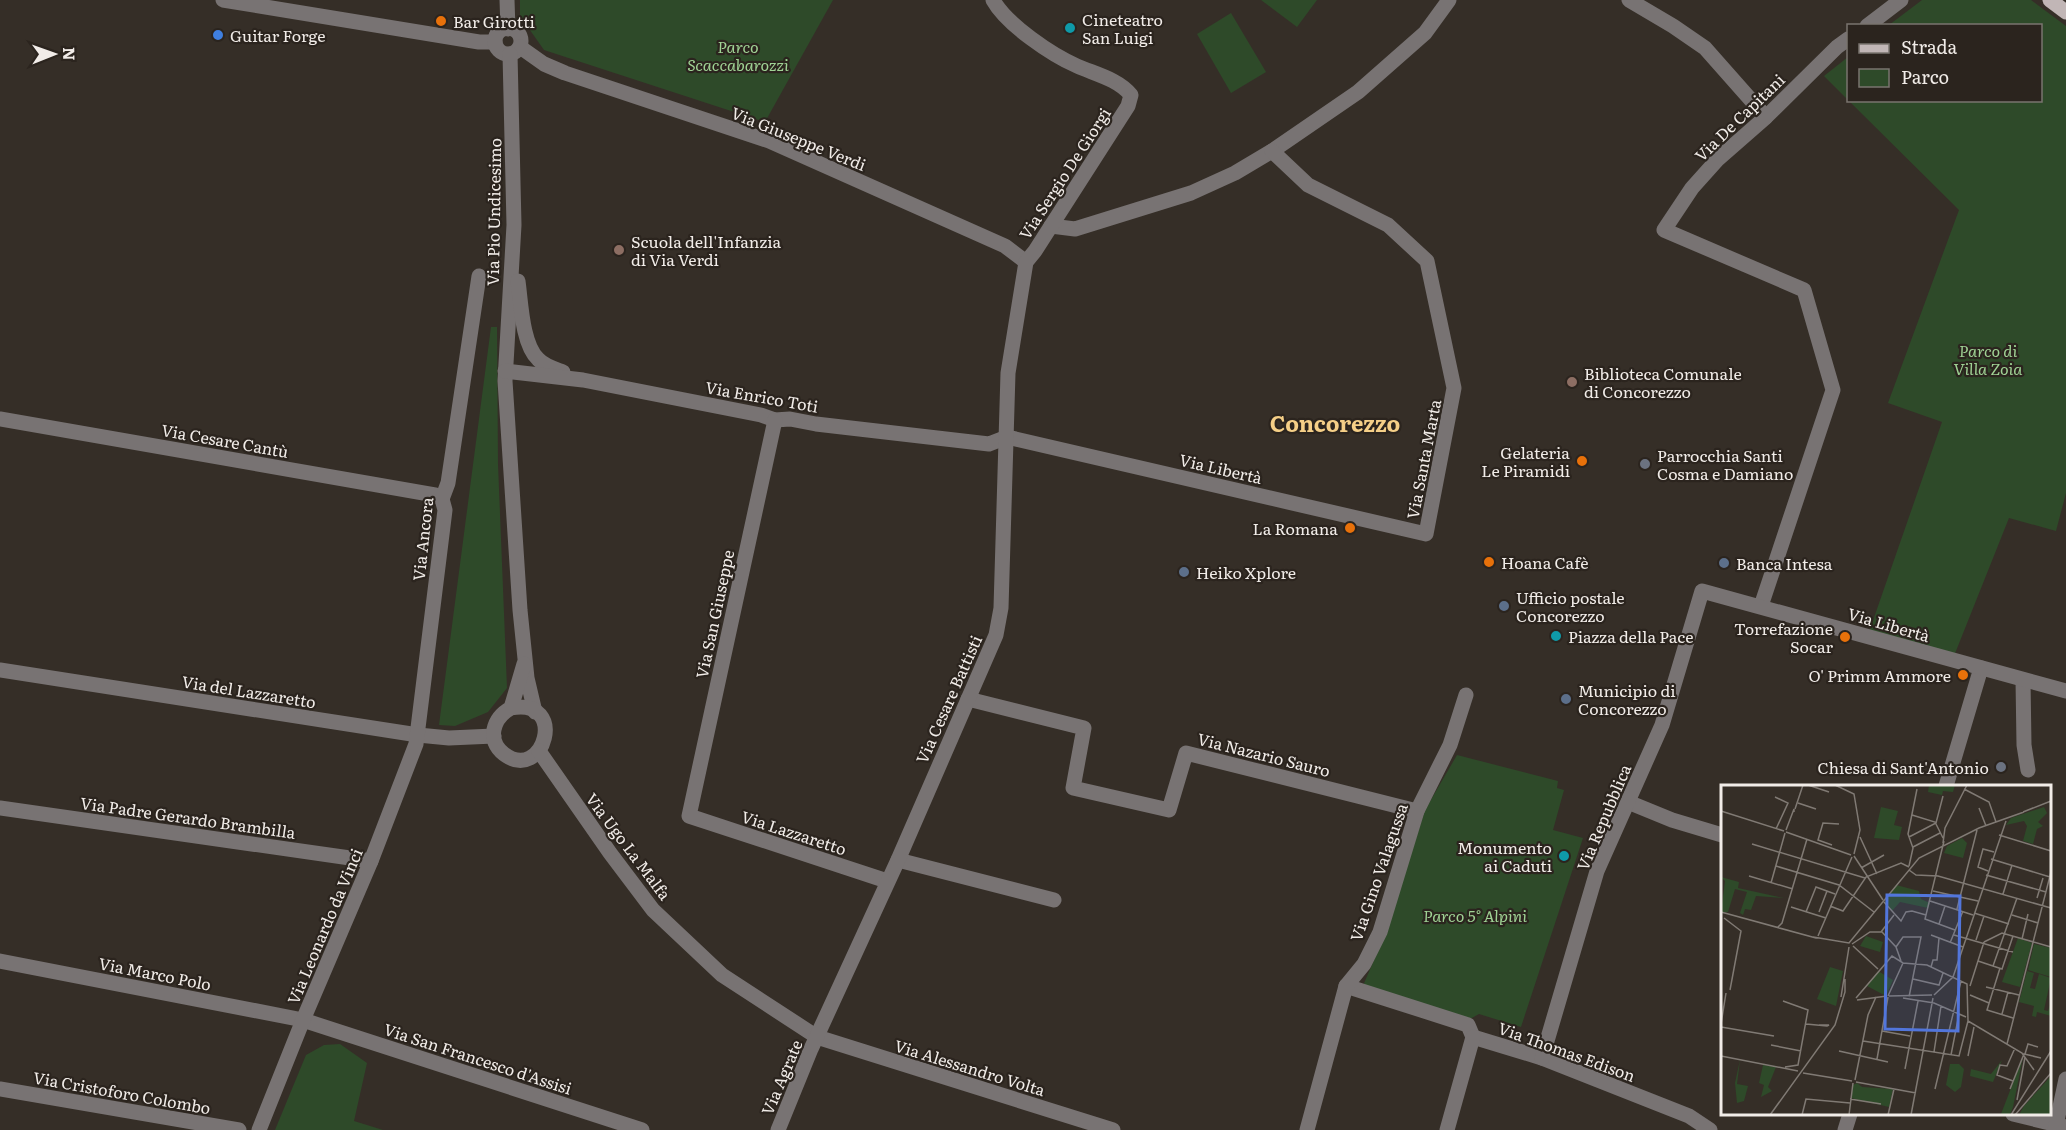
<svg xmlns="http://www.w3.org/2000/svg" width="2066" height="1130" viewBox="0 0 2066 1130" font-family="Literata,serif">
	<style>
		.green { fill: #2e4a29 }
		.lines { fill: none; stroke-linecap: round; stroke-linejoin: round }
		.minor { stroke: #787373; stroke-width: 15 }
		.major { stroke: #c1b6b6; stroke-width: 15 }
		.food-dot { fill: #e8710a; stroke: #2b241e; stroke-width: 2 }
		.culture-dot { fill: #0f9aa8; stroke: #2b241e; stroke-width: 2 }
		.shop-dot { fill: #3f7fe0; stroke: #2b241e; stroke-width: 2 }
		.education-dot { fill: #8d6e63; stroke: #2b241e; stroke-width: 2 }
		.worship-dot { fill: #6b7280; stroke: #2b241e; stroke-width: 2 }
		.service-dot { fill: #5c6f8a; stroke: #2b241e; stroke-width: 2 }
		.labels { text-anchor: middle; dominant-baseline: central; stroke-width: 4.5; stroke-linejoin: round; paint-order: stroke }
		.poi-label { font-size: 16px; fill: #f1ece8; stroke: #2b241e; text-anchor: start }
		.park-label { font-size: 16px; font-style: italic; fill: #9fd294; stroke: #2b241e }
		.street-label { font-size: 16px; fill: #f1ece8; stroke: #2b241e }
		.district-label { font-size: 22px; font-weight: bold; fill: #f5cf87; stroke: #2b241e }
		.inset-road { fill: none; stroke: #807a74; stroke-width: 1.5 }
		.view { fill: #5276dc; fill-opacity: 0.15; stroke: #5276dc; stroke-width: 3 }
		.inset-edge { fill: none; stroke: #f1ece8; stroke-width: 3 }
	</style>
	<rect width="100%" height="100%" fill="#352e27"/>
	<g class="green">
		<polygon points="520,0 833,0 765,122 544,50 520,16"/>
		<polygon points="1261,0 1317,0 1297,27"/>
		<polygon points="1922,0 2031,0 2066,26 2066,493 2056,531 2009,518 1954,656 1869,632 1942,422 1888,403 1959,210 1849,101 2040,100 2040,26 1889,25"/>
		<polygon points="1231,13 1266,72 1231,93 1197,34"/>
		<polygon points="1848,57 1848,100 1824,76"/>
		<polygon points="491,327 497,327 498,464 507,688 488,712 455,726 439,725"/>
		<polygon points="1457,755 1558,781 1557,788 1564,790 1553,830 1583,838 1521,1027 1479,1014 1470,1019 1362,988 1386,932 1425,810"/>
		<polygon points="340,1044 367,1063 354,1121 383,1130 275,1130 306,1055 324,1045"/>
	</g>
	<g class="lines">
		<g class="minor">
			<polyline points="223,0 479,42 495,42"/>
			<polyline points="507,0 508,29"/>
			<polyline points="1629,0 1673,26 1705,48 1766,117"/>
			<polyline points="1867,26 1901,0"/>
			<circle cx="508" cy="41" r="13"/>
			<polyline points="520,47 544,64 565,73 769,141 1005,246 1026,262"/>
			<polyline points="510,54 514,225 505,381 520,610 527,678 535,712"/>
			<polyline points="1051,226 1075,229 1191,193 1235,173 1272,151 1358,92 1425,33 1449,0"/>
			<path d="M518,281C521,302 522,344 538,359C544,366 555,369 563,372"/>
			<polyline points="505,371 583,380 761,415 775,420 790,419 816,424 989,444 1007,437"/>
			<polyline points="0,419 435,495 442,499"/>
			<polyline points="775,420 689,816 887,881"/>
			<polyline points="1007,437 1426,534 1454,388 1427,261 1388,225 1308,185 1272,151"/>
			<polyline points="1761,606 1833,390 1804,290 1664,230 1692,188 1718,159 1766,117 1837,47 1848,39"/>
			<polyline points="0,670 418,735 449,738 494,736"/>
			<polyline points="2023,680 2024,745 2028,770"/>
			<polyline points="968,699 1084,728 1073,788 1169,810 1186,753 1417,811"/>
			<path d="M511,708C569,697 544,784 504,754C486,740 493,718 511,708L524,664"/>
			<polyline points="539,751 610,853 653,910 722,975 817,1037 1113,1130"/>
			<polyline points="1946,786 1981,668"/>
			<polyline points="1628,802 1672,820 1722,835"/>
			<polyline points="0,808 371,861"/>
			<polyline points="898,860 1054,900"/>
			<polyline points="0,961 303,1020 642,1130"/>
			<polyline points="1346,986 1468,1025 1473,1037"/>
			<polyline points="1473,1037 1542,1058 1689,1116 1710,1130"/>
			<polyline points="1542,1058 1597,871 1662,725 1702,591 2066,691"/>
			<polyline points="0,1089 239,1130"/>
			<polyline points="2013,1114 2066,1127"/>
			<polyline points="259,1130 303,1020 371,861 416,744 445,510 442,499 448,483 479,276"/>
			<path d="M778,1130L811,1049L898,860L996,635L1001,608L1008,373L1026,262L1035,251L1128,106L1131,95C1118,79 1095,74 1077,66C1052,55 1007,25 993,0"/>
			<polyline points="1307,1130 1346,986 1364,964 1380,932 1417,811 1450,745 1466,695"/>
			<polyline points="1447,1130 1473,1037"/>
			<polyline points="1845,1130 1850,1114"/>
			<polyline points="2055,1130 2066,1079"/>
		</g>
		<polyline class="major" points="2050,0 2066,12"/>
	</g>
	<g class="food-dot">
		<circle cx="441" cy="21" r="6"/>
		<circle cx="1582" cy="461" r="6"/>
		<circle cx="1350" cy="528" r="6"/>
		<circle cx="1489" cy="562" r="6"/>
		<circle cx="1845" cy="637" r="6"/>
		<circle cx="1963" cy="675" r="6"/>
	</g>
	<g class="culture-dot">
		<circle cx="1070" cy="28" r="6"/>
		<circle cx="1556" cy="636" r="6"/>
		<circle cx="1564" cy="856" r="6"/>
	</g>
	<circle class="shop-dot" cx="218" cy="35" r="6"/>
	<g class="education-dot">
		<circle cx="619" cy="250" r="6"/>
		<circle cx="1572" cy="382" r="6"/>
	</g>
	<g class="worship-dot">
		<circle cx="1645" cy="464" r="6"/>
		<circle cx="2001" cy="767" r="6"/>
	</g>
	<g class="service-dot">
		<circle cx="1724" cy="563" r="6"/>
		<circle cx="1184" cy="572" r="6"/>
		<circle cx="1504" cy="606" r="6"/>
		<circle cx="1566" cy="699" r="6"/>
	</g>
	<g class="labels">
		<g class="poi-label">
			<text x="1082" y="19">Cineteatro<tspan x="1082" dy="18">San Luigi</tspan></text>
			<text x="453" y="21">Bar Girotti</text>
			<text x="230" y="35">Guitar Forge</text>
			<text x="631" y="241">Scuola dell'Infanzia<tspan x="631" dy="18">di Via Verdi</tspan></text>
			<text x="1584" y="373">Biblioteca Comunale<tspan x="1584" dy="18">di Concorezzo</tspan></text>
			<text x="1570" y="452" text-anchor="end">Gelateria<tspan x="1570" dy="18">Le Piramidi</tspan></text>
			<text x="1657" y="455">Parrocchia Santi<tspan x="1657" dy="18">Cosma e Damiano</tspan></text>
			<text x="1338" y="528" text-anchor="end">La Romana</text>
			<text x="1501" y="562">Hoana Cafè</text>
			<text x="1736" y="563">Banca Intesa</text>
			<text x="1196" y="572">Heiko Xplore</text>
			<text x="1516" y="597">Ufficio postale<tspan x="1516" dy="18">Concorezzo</tspan></text>
			<text x="1833" y="628" text-anchor="end">Torrefazione<tspan x="1833" dy="18">Socar</tspan></text>
			<text x="1568" y="636">Piazza della Pace</text>
			<text x="1951" y="675" text-anchor="end">O' Primm Ammore</text>
			<text x="1578" y="690">Municipio di<tspan x="1578" dy="18">Concorezzo</tspan></text>
			<text x="1989" y="767" text-anchor="end">Chiesa di Sant'Antonio</text>
			<text x="1552" y="847" text-anchor="end">Monumento<tspan x="1552" dy="18">ai Caduti</tspan></text>
		</g>
		<g class="park-label">
			<text x="738" y="46">Parco<tspan x="738" dy="18">Scaccabarozzi</tspan></text>
			<text x="1988" y="350">Parco di<tspan x="1988" dy="18">Villa Zoia</tspan></text>
			<text x="1475" y="915">Parco 5° Alpini</text>
		</g>
		<g class="street-label">
			<text transform="translate(1739 117) rotate(-44)">Via De Capitani</text>
			<text transform="translate(799 138) rotate(22)">Via Giuseppe Verdi</text>
			<text transform="translate(1064 173) rotate(-57)">Via Sergio De Giorgi</text>
			<text transform="translate(493 212) rotate(-89)">Via Pio Undicesimo</text>
			<text transform="translate(762 396) rotate(10)">Via Enrico Toti</text>
			<text transform="translate(225 440) rotate(10)">Via Cesare Cantù</text>
			<text transform="translate(1423 459) rotate(-79)">Via Santa Marta</text>
			<text transform="translate(1221 468) rotate(13)">Via Libertà</text>
			<text transform="translate(422 539) rotate(-84)">Via Ancora</text>
			<text transform="translate(714 614) rotate(-78)">Via San Giuseppe</text>
			<text transform="translate(1889 624) rotate(16)">Via Libertà</text>
			<text transform="translate(249 691) rotate(9)">Via del Lazzaretto</text>
			<text transform="translate(948 699) rotate(-66)">Via Cesare Battisti</text>
			<text transform="translate(1264 754) rotate(14)">Via Nazario Sauro</text>
			<text transform="translate(188 817) rotate(8)">Via Padre Gerardo Brambilla</text>
			<text transform="translate(1603 817) rotate(-67)">Via Repubblica</text>
			<text transform="translate(794 832) rotate(18)">Via Lazzaretto</text>
			<text transform="translate(629 846) rotate(53)">Via Ugo La Malfa</text>
			<text transform="translate(1378 872) rotate(-71)">Via Gino Valagussa</text>
			<text transform="translate(324 926) rotate(-67)">Via Leonardo da Vinci</text>
			<text transform="translate(155 973) rotate(11)">Via Marco Polo</text>
			<text transform="translate(1567 1051) rotate(20)">Via Thomas Edison</text>
			<text transform="translate(478 1058) rotate(18)">Via San Francesco d'Assisi</text>
			<text transform="translate(970 1067) rotate(17)">Via Alessandro Volta</text>
			<text transform="translate(781 1077) rotate(-67)">Via Agrate</text>
			<text transform="translate(122 1092) rotate(10)">Via Cristoforo Colombo</text>
		</g>
		<g class="district-label">
			<text x="1335" y="422">Concorezzo</text>
		</g>
	</g>
	<g transform="translate(1721 785)">
		<rect width="330" height="330" fill="#352e27"/>
		<path d="M208,0H234L232,7L222,6L221,10L207,7ZM160,22L177,26L173,40L181,42L178,55L153,53ZM323,22L326,28L317,37L322,41L316,44L312,59L302,56L306,41L303,36L285,40L290,33ZM241,53L246,58L242,73L223,68L226,61ZM0,92L18,97L17,103L63,113L35,111L30,125L24,124L22,130L19,128L26,107L14,104L7,127H0L4,96ZM175,100L198,106L200,114L209,118L207,123L179,117L171,126L164,117ZM145,151L162,157L159,167L139,161ZM297,153L311,158L299,202L281,197ZM313,159L330,163V192L307,185ZM109,182L122,186L115,221L96,214ZM157,186L172,195L165,211L146,201ZM306,186L313,188L309,203L314,204L318,189L330,193L323,225L327,226L330,217V231L316,227L315,232L311,231L313,221L298,217ZM302,272L292,322L289,330L280,329ZM19,275L16,299L27,301L23,316L16,318L14,298ZM281,275L272,297L249,291L250,284L270,289ZM229,279H238L243,284L240,302L234,307L225,300ZM42,280L55,282L47,302L51,306L40,312L43,300L38,298ZM330,291V330H298L303,321ZM136,298L141,302L172,304L168,322L130,313L132,300Z" fill="#2e4a29"/>
		<path class="inset-road" d="M87,0L108,7M114,0L133,9L139,45L133,69M243,4L268,17L275,37M54,12L67,18L55,44M77,18L95,24M258,23L265,41M74,24L82,0M0,26L63,46M302,27L330,16M191,30L214,37L222,53M65,45L73,24V27M65,47L130,70M278,50L330,66M139,52L156,89M188,52L215,38L222,11M223,56L204,134L234,145M222,58L224,43L246,0M31,59L144,93M111,60L97,55L102,38L118,39M192,62L219,48M133,71L162,115M270,74L329,92M55,81L118,100L153,127M188,81L192,63L187,49L196,4M140,83L163,70M188,85L195,90L217,91L330,123M267,86L257,82L262,64L273,67M265,90L325,107M28,91L72,104M50,98L64,48M212,106L257,116M282,109L291,80M316,113L322,93M209,116L252,130M163,117L180,136L185,127L191,126L205,130M109,121L122,126L145,92L180,78L188,82M70,122L105,133M236,124L256,45M0,127L95,153M85,127L95,102L114,109M98,127L106,106M253,128L288,139M291,130L317,138M3,133L20,146L9,205M218,139L224,121M57,142L61,138L86,54M160,147L173,130M210,150L242,162M233,150L292,167M97,151L131,72M92,152L128,158L198,73L258,43L303,27M301,154L307,129M255,155L263,131M263,157L281,148L330,162M229,158L242,126M131,159L149,147H161L175,162L180,176M132,161L157,184M175,162L182,152H200L188,212M257,176L281,184L292,151M272,181L296,113M210,182L212,175H216L218,153M279,183L266,225L292,233M192,194L218,200L222,188M249,201L263,157M265,202L298,210M213,210L232,192L285,36M249,210L268,218M167,211L182,178M168,211L211,210M120,212L128,162M135,213L171,171L182,178L206,180L246,199L247,236L301,268L313,285M182,213L213,218L245,232M136,215L166,211M62,216L87,225L77,280L64,282M281,229L287,207M0,239L5,208M85,239L106,241L108,240H98M0,242L53,251M161,246L189,251M142,256L238,271L247,236M286,259L330,87M50,260L80,266M118,266L167,277M213,267L220,221M304,269L307,259L317,262M230,270L238,229M0,271L77,286M247,271L253,242M156,274L167,212M184,284L197,216M82,288L131,296M134,295L147,230L155,212M292,296L276,290L279,280L286,281L294,263M135,297L195,308M214,304L240,196M289,304L303,269L320,273M129,314L160,319M296,315L304,272M49,330L114,240L124,207V194M81,330L85,314L129,318M128,330L132,298M167,330L173,304M190,330L212,213M290,330L330,266M294,330L330,288"/>
		<path class="view" d="M166,110L239,111L237,246L164,244Z"/>
		<rect width="330" height="330" class="inset-edge"/>
	</g>
	<rect x="1847" y="24" width="195" height="78" fill="#2b241e" stroke="#7a746f" stroke-width="1.5"/>
	<rect x="1859" y="44" width="30" height="9" fill="#c1b6b6" stroke="#7a746f" stroke-width="1.5"/>
	<text x="1901" y="54" font-size="18" fill="#f1ece8">Strada</text>
	<rect x="1859" y="69" width="30" height="18" fill="#2e4a29" stroke="#7a746f" stroke-width="1.5"/>
	<text x="1901" y="84" font-size="18" fill="#f1ece8">Parco</text>
	<g transform="translate(54 54) rotate(89)" stroke="#2b241e" stroke-width="4.5" paint-order="stroke">
	<path d="M0-4.5L10 22L0 15L-10 22Z" fill="#f1ece8"/>
	<text y="-9" font-size="16" font-weight="bold" text-anchor="middle" fill="#f1ece8">N</text>
	</g>
</svg>
